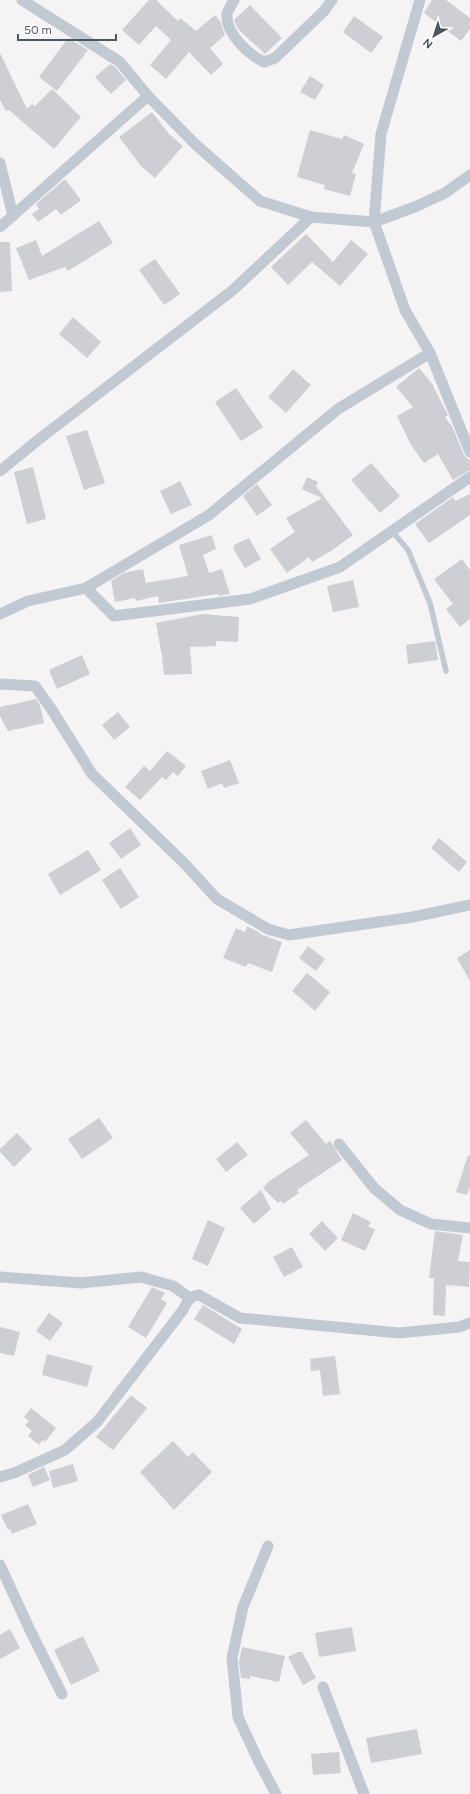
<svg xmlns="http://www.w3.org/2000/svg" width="470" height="1794" viewBox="0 0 470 1794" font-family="Figtree,sans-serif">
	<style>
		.building { fill: #cdcfd5 }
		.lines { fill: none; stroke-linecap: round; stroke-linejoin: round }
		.service { stroke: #c1cad2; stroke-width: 5.5 }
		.minor { stroke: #c1cad2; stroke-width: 11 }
	</style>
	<rect width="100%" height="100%" fill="#f5f3f3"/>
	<g class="building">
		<polygon points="149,0 156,0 178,21 180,18 196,31 215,15 220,21 225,35 210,48 223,64 211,75 189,52 166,79 150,65 171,40 156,26 139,45 122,30"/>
		<polygon points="432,0 446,0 470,18 470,29 461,41 424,13"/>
		<polygon points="250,5 282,38 265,54 238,29 234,20"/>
		<polygon points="354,16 383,37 371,53 343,32"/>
		<polygon points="68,38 88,50 57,91 39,77"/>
		<polygon points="0,53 27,109 32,104 35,106 52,89 81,117 54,149 9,110 6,111 0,100"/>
		<polygon points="110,64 115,67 126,80 111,94 95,77"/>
		<polygon points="310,76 324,85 315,100 300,92"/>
		<polygon points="152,112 169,134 183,146 155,178 141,166 119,137"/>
		<polygon points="310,130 342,139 344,135 364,144 352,173 356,174 350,196 324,189 325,185 297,177"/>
		<polygon points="65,179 81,200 61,215 56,209 38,222 32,214 39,209 36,204"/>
		<polygon points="99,221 113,243 68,271 65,267 29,280 16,248 36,240 42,256"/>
		<polygon points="306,234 333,262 351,240 368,254 340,286 312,262 288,285 271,267"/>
		<polygon points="0,242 10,242 12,291 0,292"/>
		<polygon points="155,259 180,294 164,305 139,270"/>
		<polygon points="73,317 101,342 87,358 59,334"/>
		<polygon points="419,368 434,386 433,386 448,415 445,417 453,428 464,455 470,461 470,470 453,480 438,454 424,463 411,445 397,416 413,407 396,387"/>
		<polygon points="293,369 311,385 286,413 268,397"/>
		<polygon points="236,388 263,427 241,441 215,402"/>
		<polygon points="87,430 105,483 84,490 66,436"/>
		<polygon points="371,463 400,496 380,513 351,480"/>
		<polygon points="33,467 46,519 27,524 14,472"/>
		<polygon points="307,477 318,482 316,486 353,535 331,551 312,562 309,557 287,573 270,549 295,532 286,518 322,498 302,489"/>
		<polygon points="180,481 192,505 171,514 160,491"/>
		<polygon points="257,484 272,505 257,516 243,496"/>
		<polygon points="470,494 470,515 429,543 415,524 453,497 455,501"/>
		<polygon points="212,535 216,549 203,555 209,573 222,569 230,594 218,596 218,594 159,603 158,596 136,601 135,598 115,602 111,581 124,573 143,569 146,583 188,576 179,545"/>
		<polygon points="249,538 261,559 245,568 234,550 234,545"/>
		<polygon points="462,559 470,570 470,619 460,627 446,609 453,604 434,579"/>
		<polygon points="353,580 359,607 333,612 327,586"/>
		<polygon points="203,614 239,617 238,642 216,641 216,646 190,647 192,674 164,675 162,656 156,623"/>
		<polygon points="435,641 438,660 408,664 406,645"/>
		<polygon points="82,655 90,674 57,689 49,670"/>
		<polygon points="36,699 40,705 44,723 8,731 0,716 0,707"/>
		<polygon points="118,712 130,727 114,740 102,725"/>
		<polygon points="167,751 186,766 178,776 173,772 166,780 162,777 140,800 125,787 144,766 150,771"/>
		<polygon points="230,760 239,783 224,788 222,783 208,789 201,771"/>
		<polygon points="130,828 141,845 121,859 109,843"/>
		<polygon points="439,838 467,862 459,872 431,848"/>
		<polygon points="88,850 101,870 60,895 48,874"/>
		<polygon points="120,868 139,897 121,909 102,880"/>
		<polygon points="247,926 260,933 260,934 282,942 272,972 248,963 246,967 223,958 236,928 245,932"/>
		<polygon points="308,946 325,959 316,971 299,958"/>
		<polygon points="470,950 470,981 457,958"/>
		<polygon points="307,973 330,992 315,1011 292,991"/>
		<polygon points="99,1118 113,1138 82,1159 68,1139"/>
		<polygon points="306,1120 326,1144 330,1141 342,1160 297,1190 299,1193 283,1204 281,1201 278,1203 263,1188 268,1182 309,1155 290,1133"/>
		<polygon points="17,1133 32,1149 14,1167 0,1152 0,1149"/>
		<polygon points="237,1142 248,1155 226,1172 216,1159"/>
		<polygon points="468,1155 470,1156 470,1186 467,1195 456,1192"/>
		<polygon points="261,1190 271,1209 254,1224 240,1208"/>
		<polygon points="353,1213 371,1222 368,1226 375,1230 365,1251 341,1240"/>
		<polygon points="208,1220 225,1228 208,1266 192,1259"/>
		<polygon points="322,1221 338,1238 325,1251 309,1234"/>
		<polygon points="435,1231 463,1235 458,1261 470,1262 469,1287 446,1285 445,1316 433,1315 434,1278 429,1278"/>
		<polygon points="292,1247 303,1267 284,1277 273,1257"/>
		<polygon points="152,1287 165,1293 161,1299 167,1303 146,1338 128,1327"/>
		<polygon points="203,1305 242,1329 234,1344 194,1319"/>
		<polygon points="49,1313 63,1323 50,1341 36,1331"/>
		<polygon points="0,1327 20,1332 14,1356 0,1353"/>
		<polygon points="47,1354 93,1366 87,1387 42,1375"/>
		<polygon points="335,1356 340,1394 323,1396 320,1370 311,1371 310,1359"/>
		<polygon points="131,1395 147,1408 113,1450 96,1437"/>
		<polygon points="31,1408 56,1428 45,1442 43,1440 39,1445 28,1436 32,1431 25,1425 29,1421 24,1417"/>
		<polygon points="173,1441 188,1457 193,1452 212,1472 174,1510 140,1472"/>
		<polygon points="73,1464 78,1481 53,1488 49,1471"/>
		<polygon points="44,1467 50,1480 33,1487 28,1475"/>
		<polygon points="28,1504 37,1524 12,1534 10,1529 8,1530 1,1515"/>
		<polygon points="352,1627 356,1651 319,1657 315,1633"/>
		<polygon points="10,1629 20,1648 0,1659 0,1635"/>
		<polygon points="83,1636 100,1671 71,1685 54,1650"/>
		<polygon points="242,1647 285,1656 279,1682 250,1676 250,1679 241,1678 239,1662"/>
		<polygon points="298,1652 302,1652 316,1678 303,1685 288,1657"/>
		<polygon points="417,1729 422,1754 371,1763 366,1738"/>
		<polygon points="339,1752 341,1773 313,1775 311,1754"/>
	</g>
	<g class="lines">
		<polyline class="service" points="392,531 408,550 430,603 446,671"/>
		<g class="minor">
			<polyline points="22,0 120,62 148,96 195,144 260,201 311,217 374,222 417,206 445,193 470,175"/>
			<path d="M234,0C232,4 228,10 227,14C225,33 249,55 264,62L275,58L324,11L332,0"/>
			<polyline points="420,0 381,134 374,222 405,310 430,353 470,452"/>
			<polyline points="0,163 13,216"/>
			<polyline points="0,227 148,96"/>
			<polyline points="0,471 38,440 233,290 311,217"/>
			<polyline points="86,588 114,616 250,599 340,567 470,477"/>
			<polyline points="0,614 28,601 86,588 209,515 338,409 430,353"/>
			<polyline points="0,684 35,686 52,710 92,774 184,863 217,899 268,929 289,935 413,917 470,905"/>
			<polyline points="339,1144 374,1188 400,1210 431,1224 470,1228"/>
			<polyline points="0,1277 81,1283 141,1277 173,1286 190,1298"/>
			<path d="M0,1477L14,1473L65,1450L97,1422L183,1310C187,1302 189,1296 199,1295L240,1318L399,1333L459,1327L470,1323"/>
			<polyline points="268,1546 243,1607 232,1658 238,1717 258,1760 276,1794"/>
			<polyline points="0,1565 29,1628 62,1694"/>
			<polyline points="323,1687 364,1794"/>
		</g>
	</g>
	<g transform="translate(434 36) rotate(219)" stroke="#ffffff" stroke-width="3" paint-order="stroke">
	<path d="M0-3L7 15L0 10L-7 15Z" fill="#4a5661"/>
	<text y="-6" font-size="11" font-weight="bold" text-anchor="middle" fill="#4a5661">N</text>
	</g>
	<path d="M18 34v6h98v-6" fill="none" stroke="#4a5661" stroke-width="2"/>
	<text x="24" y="34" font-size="12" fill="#4a5661" stroke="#ffffff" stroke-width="3" paint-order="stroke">50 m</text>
</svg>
